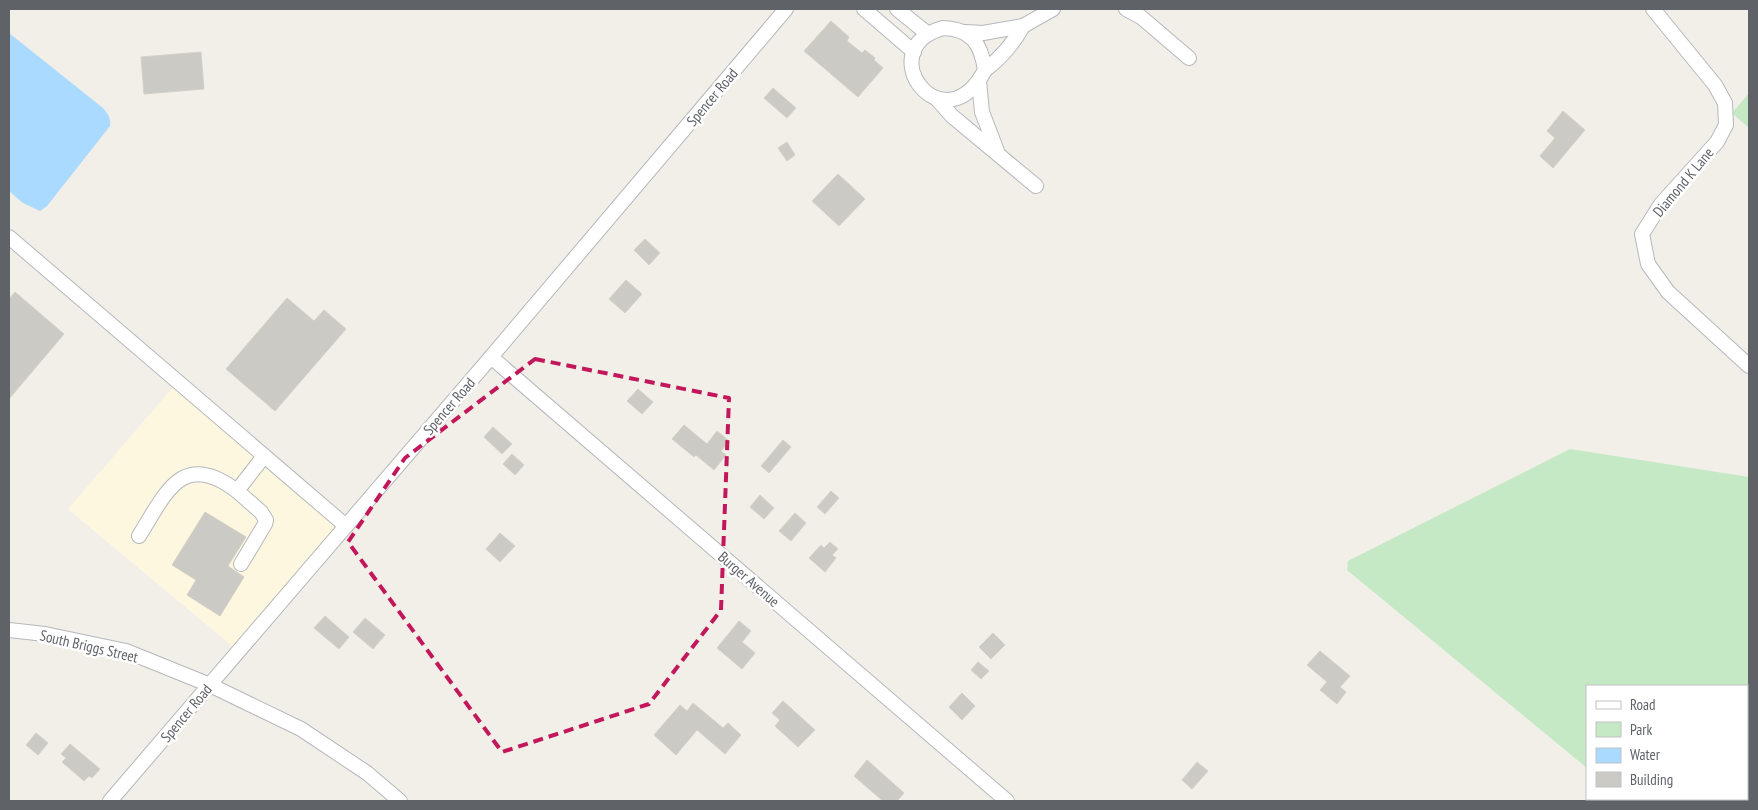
<svg xmlns="http://www.w3.org/2000/svg" width="1758" height="810" viewBox="0 0 1758 810" font-family="'PT Sans Narrow',sans-serif">
	<style>
		.commercial { fill: #fef7e0 }
		.green { fill: #c5e8c5 }
		.water { fill: #aadaff }
		.building { fill: #cccac5; stroke: #d6d1c6 }
		.lines { fill: none; stroke-linecap: round; stroke-linejoin: round }
		.minor-casing { stroke: #b5b8bc; stroke-width: 16 }
		.minor { stroke: #fff; stroke-width: 14 }
		.marked { fill: none; stroke: #c2185b; stroke-width: 4; stroke-dasharray: 10 6; stroke-linejoin: round }
		.labels { text-anchor: middle; dominant-baseline: central; stroke-width: 5; stroke-linejoin: round; paint-order: stroke }
		.street-label { font-size: 15px; fill: #5f6368; stroke: #fff }
	</style>
	<rect width="100%" height="100%" fill="#f1efe8"/>
	<polygon class="commercial" points="175,385 342,527 237,650 68,509"/>
	<g class="green">
		<polygon points="1749,93 1749,128 1732,113"/>
		<polygon points="1570,449 1749,477 1749,801 1627,801 1624,799 1747,799 1747,686 1587,686 1587,768 1347,570 1348,561"/>
	</g>
	<path class="water" d="M9,33L103,108C108,114 111,118 110,126L47,206L40,211L23,203L9,191Z"/>
	<g class="building">
		<polygon points="831,21 849,37 847,41 862,53 865,50 875,58 874,60 883,68 858,97 804,51"/>
		<polygon points="201,52 204,89 144,94 141,57"/>
		<polygon points="773,88 796,108 787,118 764,98"/>
		<polygon points="1563,111 1585,130 1553,168 1540,156 1555,138 1547,131"/>
		<polygon points="787,142 795,155 787,161 778,148"/>
		<polygon points="838,174 865,199 839,226 812,201"/>
		<polygon points="645,239 660,253 649,265 634,250"/>
		<polygon points="626,280 642,294 625,313 609,299"/>
		<polygon points="15,292 64,334 9,399 9,299"/>
		<polygon points="287,298 314,321 324,310 346,329 275,411 226,369"/>
		<polygon points="638,389 653,402 642,414 627,401"/>
		<polygon points="684,425 707,444 717,431 729,441 721,451 726,455 714,470 696,455 694,457 672,439"/>
		<polygon points="493,427 512,444 502,454 484,437"/>
		<polygon points="783,440 791,447 769,473 761,466"/>
		<polygon points="512,454 524,465 515,475 503,464"/>
		<polygon points="831,491 839,498 825,514 817,507"/>
		<polygon points="760,495 774,508 764,519 750,507"/>
		<polygon points="205,512 246,537 228,566 244,577 220,616 187,595 196,580 172,565"/>
		<polygon points="795,513 806,523 791,541 779,531"/>
		<polygon points="500,533 515,546 500,562 486,549"/>
		<polygon points="830,542 838,549 832,555 836,558 825,572 809,558 821,545 824,548"/>
		<polygon points="325,616 349,637 339,649 314,628"/>
		<polygon points="365,618 385,635 373,649 353,632"/>
		<polygon points="739,621 751,631 742,642 755,653 742,669 717,648"/>
		<polygon points="993,633 1005,645 991,659 979,647"/>
		<polygon points="1320,651 1350,676 1340,687 1346,692 1337,704 1320,690 1327,682 1307,665"/>
		<polygon points="978,662 989,671 981,679 971,670"/>
		<polygon points="962,693 975,706 962,720 949,707"/>
		<polygon points="783,701 815,730 798,747 775,726 780,720 772,713"/>
		<polygon points="693,703 723,728 728,723 741,735 725,754 697,730 676,755 654,735 680,705 687,711"/>
		<polygon points="36,733 48,743 38,755 26,745"/>
		<polygon points="70,744 100,769 92,778 89,776 84,781 62,762 66,758 61,754"/>
		<polygon points="867,760 904,793 897,801 883,801 854,776"/>
		<polygon points="1197,762 1208,771 1192,789 1182,780"/>
	</g>
	<g class="lines">
		<g class="minor-casing">
			<g id="minor">
				<polyline points="864,9 914,52"/>
				<polyline points="897,9 928,34"/>
				<polyline points="1126,9 1141,17 1189,58"/>
				<polyline points="1653,9 1715,85 1725,103 1726,125 1717,142 1661,204 1642,234 1648,264 1668,292 1749,366"/>
				<path d="M943,28C972,29 981,44 985,70C943,149 869,49 943,28Z"/>
				<polyline points="965,32 983,33 1023,26 1053,9"/>
				<path d="M985,70C1001,58 1013,44 1023,26"/>
				<polyline points="979,81 982,112 997,151"/>
				<polyline points="936,98 952,116 1036,186"/>
				<polyline points="9,237 346,526"/>
				<polyline points="491,357 1007,801"/>
				<path d="M139,536C166,493 182,449 237,491"/>
				<polyline points="241,564 265,524 266,520 261,512 237,491 264,456"/>
				<polyline points="9,630 45,634 126,651 210,685 301,729 367,773 400,801"/>
				<polyline points="110,801 491,357 786,9"/>
			</g>
		</g>
		<use href="#minor" class="minor"/>
	</g>
	<path class="marked" d="M535,359L729,398L721,610L649,704L502,752L348,542L405,458Z"/>
	<g class="labels">
		<g class="street-label">
			<text transform="translate(712 97) rotate(-50)">Spencer Road</text>
			<text transform="translate(1683 182) rotate(-50)">Diamond K Lane</text>
			<text transform="translate(449 406) rotate(-49)">Spencer Road</text>
			<text transform="translate(749 579) rotate(41)">Burger Avenue</text>
			<text transform="translate(89 646) rotate(13)">South Briggs Street</text>
			<text transform="translate(186 713) rotate(-50)">Spencer Road</text>
		</g>
	</g>
	<rect width="1758" height="810" fill="none" stroke="#5f6368" stroke-width="20"/>
	<rect x="1586" y="685" width="162" height="115" fill="#ffffff" stroke="#bfc1c3"/>
	<rect x="1596" y="701" width="25" height="8" fill="#ffffff" stroke="#bfc1c3"/>
	<text x="1630" y="710" font-size="15" fill="#5f6368">Road</text>
	<rect x="1596" y="722" width="25" height="15" fill="#c5e8c5" stroke="#bfc1c3"/>
	<text x="1630" y="735" font-size="15" fill="#5f6368">Park</text>
	<rect x="1596" y="748" width="25" height="15" fill="#aadaff" stroke="#bfc1c3"/>
	<text x="1630" y="760" font-size="15" fill="#5f6368">Water</text>
	<rect x="1596" y="772" width="25" height="15" fill="#cccac5" stroke="#bfc1c3"/>
	<text x="1630" y="785" font-size="15" fill="#5f6368">Building</text>
</svg>
